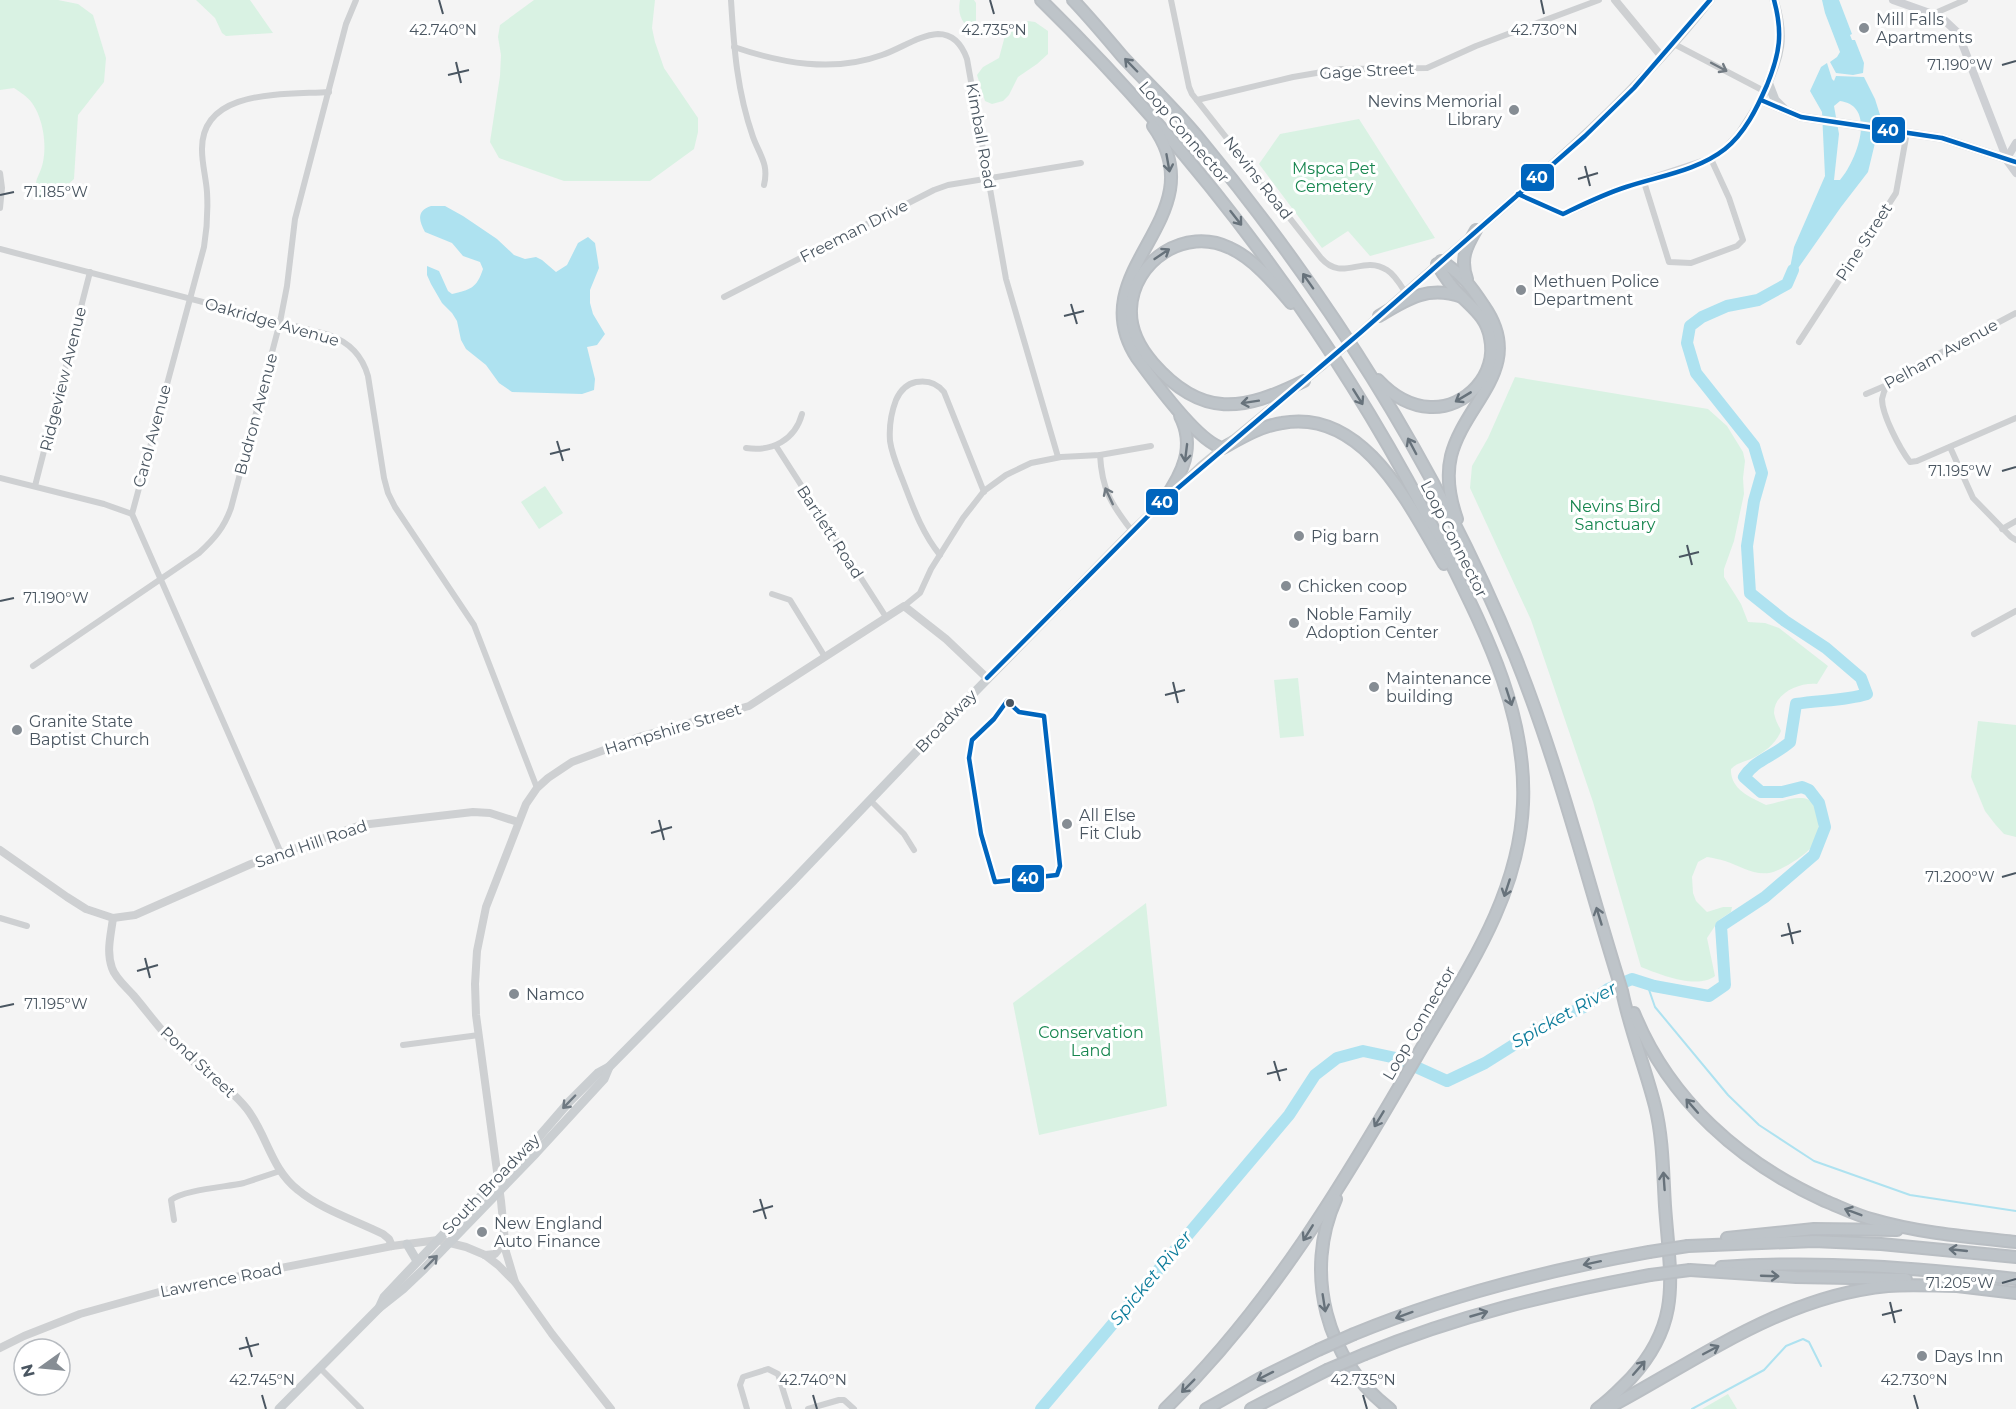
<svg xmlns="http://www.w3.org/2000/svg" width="2016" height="1409" viewBox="0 0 2016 1409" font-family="Montserrat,sans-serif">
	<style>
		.green { fill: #d9f2e3 }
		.water { fill: #aee2f0; fill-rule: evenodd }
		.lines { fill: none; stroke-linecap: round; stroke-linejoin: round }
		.stream { stroke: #aee2f0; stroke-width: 2 }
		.river { stroke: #aee2f0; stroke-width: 12 }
		.motorway-casing { stroke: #b9bec3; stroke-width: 14 }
		.minor { stroke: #ced0d2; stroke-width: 6 }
		.tertiary { stroke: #ced0d2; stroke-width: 8 }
		.secondary { stroke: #ced0d4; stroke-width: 8 }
		.primary { stroke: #caced1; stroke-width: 9 }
		.motorway { stroke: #bec4c9; stroke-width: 10 }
		.motorway-bridge-casing { stroke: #b9bec3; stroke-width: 14; stroke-linecap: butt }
		.primary-bridge { stroke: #caced1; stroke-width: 9 }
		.motorway-bridge { stroke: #bec4c9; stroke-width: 10 }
		.bus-1-casing { stroke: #fff; stroke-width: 9 }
		.bus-1 { stroke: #0065bd; stroke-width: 4.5 }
		.oneway { stroke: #67727b }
		.oneway2 { stroke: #727b83 }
		.oneway3 { stroke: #707a83 }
		.ticks { fill: none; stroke: #4a5661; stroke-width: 2 }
		.poi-dot { fill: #868d94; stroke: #fff; stroke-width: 2 }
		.bus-dot { fill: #4a5661; stroke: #fff; stroke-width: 2 }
		.labels { text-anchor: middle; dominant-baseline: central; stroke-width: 6; stroke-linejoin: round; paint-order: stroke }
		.poi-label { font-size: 16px; fill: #4a5661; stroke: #fff; text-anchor: start }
		.street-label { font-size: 16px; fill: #4a5661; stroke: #fff }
		.park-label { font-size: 16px; fill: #17864f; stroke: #fff }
		.water-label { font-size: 18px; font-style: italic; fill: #0c7c9b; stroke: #fff }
		.ticks-label { font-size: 15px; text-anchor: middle; fill: #4a5661; stroke: #fff; stroke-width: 6; stroke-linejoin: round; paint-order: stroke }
		.line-badge { stroke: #fff; stroke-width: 2 }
		.badge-label { font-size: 16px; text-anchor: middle; font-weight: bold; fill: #fff }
	</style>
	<rect width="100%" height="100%" fill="#f4f4f4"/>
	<g class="green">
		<path d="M0,0H58L78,4L93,15L106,58L104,82L78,115L74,179L52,199L39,198C32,178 39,180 43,162C47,145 43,118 32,103C28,97 20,92 14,88L0,90Z"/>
		<polygon points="196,0 250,0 273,33 226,36 222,33 215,18"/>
		<polygon points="534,0 655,0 652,28 655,42 664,68 698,118 698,132 694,149 650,181 564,181 499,158 490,142 500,76 501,55 498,37 500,25"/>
		<path d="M960,0H974L976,3V34C963,25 957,16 960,0Z"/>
		<polygon points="1028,21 1035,22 1048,31 1048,54 1037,64 1018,77 1009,95 1003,101 992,104 985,101 977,75 983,67 999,58 1006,32"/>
		<polygon points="1359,119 1435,238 1370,256 1348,231 1322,248 1259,164 1280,134"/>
		<path d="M1515,377L1708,409L1727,426L1743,452L1745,461L1743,478L1744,494L1734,541L1724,569V577L1741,604L1748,622L1765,623L1779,628L1828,666L1817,684C1800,682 1774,693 1774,713C1775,720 1779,726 1781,731C1776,743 1765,752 1753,758C1745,762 1738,762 1731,769C1730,789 1750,797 1766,805C1777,803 1791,797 1802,798C1821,799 1822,831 1814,844C1808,854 1781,871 1769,873C1752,875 1740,866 1725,861C1719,859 1713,858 1707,857L1698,862L1692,877L1693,893L1696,901L1707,912L1723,907H1732L1731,912L1719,920L1707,938L1715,976C1697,990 1659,974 1641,967L1593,802L1531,620L1470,488L1472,466L1488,438Z"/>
		<polygon points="545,486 563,513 539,529 521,502"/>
		<polygon points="1298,678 1304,736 1280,738 1274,680"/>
		<polygon points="1978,721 2016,725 2016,837 2004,834 1995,824 1985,811 1971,777"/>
		<polygon points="1146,903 1167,1106 1039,1135 1013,1003"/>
		<polygon points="1728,1394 1737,1409 1702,1409"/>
	</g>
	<g class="water">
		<polygon points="1822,0 1839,0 1852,34 1850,35 1852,40 1855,40 1864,63 1863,73 1853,75 1836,73 1830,62 1837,57 1840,52 1825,13"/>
		<path d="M1827,63L1832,79L1834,81L1836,76L1864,77L1875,99L1881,118L1868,172L1841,207L1787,284L1794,247L1825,176L1822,112L1810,91L1821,67ZM1840,101C1878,106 1856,162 1840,180H1834L1839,134L1834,106Z"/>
		<path d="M431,206H445L463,216L497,239L514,255L525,259L536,257L542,260L556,272L567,265L578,243L588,237L595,243L599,268L590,290V303L593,314L605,334L597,345L587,347L595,379L594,390L582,394L512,392L499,383L486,365L466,349L461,340L457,321L452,313L442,303L431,284L427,275V266L439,271L448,291L452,294C470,290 477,288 483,269L480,262L463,256L452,243L425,232C419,221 416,211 431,206Z"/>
	</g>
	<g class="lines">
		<g class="stream">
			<polyline points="1647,984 1655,1007 1728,1095 1759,1125 1814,1161 1910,1195 2016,1211"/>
			<polyline points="1692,1409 1764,1370 1786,1346 1803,1339 1809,1342 1821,1366"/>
		</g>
		<path class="river" d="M1041,1409L1289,1115L1315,1075L1337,1058L1363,1051L1396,1058L1447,1081L1485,1063L1553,1020L1584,1007L1608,989L1632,979L1654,986L1709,996L1725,985L1721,926L1765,897L1814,855L1825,827L1819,803L1809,790L1802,787L1782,792H1761L1744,777C1755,760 1774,756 1790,742L1796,704C1820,700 1844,701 1867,694L1861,678L1826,648L1785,621L1750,593L1747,546L1754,501L1762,473L1754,446L1696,373L1687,343L1690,326L1702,317L1727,306L1758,300L1787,284L1793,270"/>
		<g class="motorway-casing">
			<g id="motorway">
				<path d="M1041,0C1207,163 1345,350 1449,559C1487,636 1527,715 1523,804C1519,899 1463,976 1417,1056C1345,1181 1270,1307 1165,1409"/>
				<path d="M1073,0C1090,18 1106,37 1122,56C1147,83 1174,108 1197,136C1327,293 1438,467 1515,656C1559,765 1587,880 1622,991C1630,1030 1645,1067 1655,1106C1663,1138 1663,1173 1665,1206C1670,1277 1683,1321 1631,1378C1620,1389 1610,1400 1597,1409"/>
				<path d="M1153,126C1219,218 1079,269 1137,358C1153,380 1199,443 1223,448C1241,438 1261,426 1282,423C1364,408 1409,505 1444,564"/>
				<path d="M1441,261C1462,274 1471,286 1484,306C1527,368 1465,401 1451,456C1446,477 1450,499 1457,519"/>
				<path d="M1467,279C1460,259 1466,247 1476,230"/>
				<path d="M1291,303C1274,283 1254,259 1230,248C1185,226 1133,261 1131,309C1130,330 1139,347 1153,363C1202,419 1243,411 1304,381"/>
				<path d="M1379,316C1407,299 1428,285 1462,297"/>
				<path d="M1378,380C1392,395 1409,406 1430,407C1466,409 1498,374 1490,338C1487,319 1475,310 1462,297C1452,288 1444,276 1437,264"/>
				<path d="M1164,500C1182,474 1196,447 1180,416"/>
				<path d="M1634,1013C1669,1100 1741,1163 1825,1201C1840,1207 1856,1215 1871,1219C1918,1233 1968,1237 2016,1242"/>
				<path d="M1336,1199C1303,1272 1326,1361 1390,1409"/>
				<polyline points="1727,1238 1814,1229 1897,1230"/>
				<polyline points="1688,1246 1814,1241 1881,1244 2016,1257"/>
				<path d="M1721,1267C1820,1260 1917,1268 2016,1279"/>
				<polyline points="1690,1270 1796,1277 1906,1279"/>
				<polyline points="1957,1286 2016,1293"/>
				<path d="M1354,1334C1449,1295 1548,1270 1649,1252"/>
				<path d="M1365,1354C1457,1316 1552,1293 1650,1275"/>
				<path d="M1608,1408C1698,1360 1783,1296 1888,1286C1912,1284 1937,1286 1962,1286"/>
				<polyline points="1206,1409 1259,1379 1318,1350"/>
				<polyline points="1251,1409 1327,1370"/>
			</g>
		</g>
		<g class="minor">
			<path d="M731,0C734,49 737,91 753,137C760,156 769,164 764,185"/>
			<path d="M1171,0L1189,87L1192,94L1321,258C1343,283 1362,254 1387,270C1395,275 1400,284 1405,292"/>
			<polyline points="1933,14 1965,0"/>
			<polyline points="1674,44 1764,91"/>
			<path d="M734,47C781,63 833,73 882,55C900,49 919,35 938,34C954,34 962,45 967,59L1006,279L1058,457"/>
			<polyline points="1197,100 1293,77 1340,69 1427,68 1476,46 1599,0"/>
			<polyline points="0,173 2,188 0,208"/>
			<polyline points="1644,182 1669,262 1691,263 1737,246 1743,240 1729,198 1711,159"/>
			<path d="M0,249L329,335C349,342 362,355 368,376L384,478L388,493L395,507L474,625L537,788"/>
			<polyline points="724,297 934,190 948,185 1081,163"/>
			<polyline points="1799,342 1896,193 1907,132"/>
			<path d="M1887,385C1885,389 1883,394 1882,399C1882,415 1900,449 1910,462L1917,461L2016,418"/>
			<polyline points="1866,394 1887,385 1912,368 2016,313"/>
			<polyline points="776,446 886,617"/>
			<polyline points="1950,447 1973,498 2011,537 2016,540"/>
			<path d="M746,448C772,452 795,440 802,414"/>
			<path d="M1100,455C1102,490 1111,504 1132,531"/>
			<polyline points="0,478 104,504 132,514"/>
			<polyline points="35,486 90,272"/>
			<polyline points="2002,529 2016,521"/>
			<path d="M940,555C922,533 913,507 903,481C898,468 892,455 890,441C889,427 891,413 896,400C900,391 906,384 916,382C928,380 937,383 944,392L984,492"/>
			<polyline points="772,594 790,600 825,657"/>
			<polyline points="904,606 920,593 931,569 963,518 984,491 1006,475 1031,463 1061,457 1100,455 1151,446"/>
			<polyline points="1974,634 2016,611"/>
			<path d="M33,666L199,553C214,539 224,528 231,508L280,322L287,286L295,219L346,24L356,0"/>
			<polyline points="870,800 904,834 914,850"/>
			<path d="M281,853L132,514L204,247C207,229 208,210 207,192C206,178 202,164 202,150C201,88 285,95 329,92"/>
			<polyline points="0,918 27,926"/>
			<polyline points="403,1045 479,1035"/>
			<path d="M174,1220L171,1200C183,1190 226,1187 244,1183C256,1179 268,1175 280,1171"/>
			<polyline points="320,1368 361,1409"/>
			<polyline points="747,1409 740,1385 743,1377 768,1369 778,1374 789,1409"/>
			<polyline points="808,1409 839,1400 844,1400 854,1409"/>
		</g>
		<g class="tertiary">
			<polyline points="1615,0 1662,57"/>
			<polyline points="0,850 67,897 86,909 113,918 135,915 251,864 361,825 473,812 490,813 518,822"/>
			<path d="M113,918C111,935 106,951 112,968C115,978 127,988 134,996C150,1015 164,1035 182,1052C203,1071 229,1086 247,1109C267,1135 271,1169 298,1190C322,1210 355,1220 383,1234L389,1239L392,1246"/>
			<polyline points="485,1255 495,1254 505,1242"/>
			<polyline points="515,1282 506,1252 501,1201 476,1015 475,984 477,951 486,907 526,804 537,788 548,778 572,762 642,736 749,706 904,606 946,639 987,678"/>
			<polyline points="0,1348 24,1336 80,1314 159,1292 392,1246 438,1240 466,1247 485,1255 498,1265 515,1282 552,1334 611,1409"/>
		</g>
		<g class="secondary">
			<polyline points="1893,0 1941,17 1958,33 2008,162 2016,173"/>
			<polyline points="2007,158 2016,143"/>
			<polyline points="1518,194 1563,214 1614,191 1711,159 1726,148 1739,134 1761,100"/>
		</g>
		<g class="primary">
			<path d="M1774,0C1788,44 1777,60 1761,100L1801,117L1942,138L2016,162"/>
			<polyline points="1768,82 1775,100 1784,109"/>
			<path d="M1360,333C1478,225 1611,127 1710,0"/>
			<polyline points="407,1244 417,1261"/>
			<polyline points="379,1308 384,1297 453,1224 530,1147 569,1102 598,1073 609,1067 791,883 919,749 1134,529 1201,466 1322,366"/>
			<polyline points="279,1409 379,1308 403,1289 423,1270 536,1153 604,1079 609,1067"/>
		</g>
		<use href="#motorway" class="motorway"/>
		<g class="motorway-bridge-casing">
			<g id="motorway-bridge">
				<polyline points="1649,1252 1688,1246"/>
				<polyline points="1650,1275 1690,1270"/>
				<polyline points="1318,1350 1354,1334"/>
				<polyline points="1327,1370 1365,1354"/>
			</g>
		</g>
		<polyline class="primary-bridge" points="1322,366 1360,333"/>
		<use href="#motorway-bridge" class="motorway-bridge"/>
		<g class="bus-1-casing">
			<g id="bus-1">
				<polyline points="1761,100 1801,117 1942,138 2016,162"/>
				<path d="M1518,194L1563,214C1584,204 1604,194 1626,187C1659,176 1697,171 1725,149C1745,133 1757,108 1767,85C1780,53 1783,33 1774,0"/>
				<polyline points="987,678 1164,500 1360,333 1585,136 1634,88 1710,0"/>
				<polygon points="1007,701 1019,712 1044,716 1060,866 1057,875 995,882 981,834 969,758 972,740 994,719"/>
			</g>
		</g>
		<use href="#bus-1" class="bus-1"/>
	</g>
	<defs><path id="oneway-shaft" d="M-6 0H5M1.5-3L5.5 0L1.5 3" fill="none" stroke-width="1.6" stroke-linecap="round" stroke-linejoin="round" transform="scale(1.5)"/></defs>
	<g class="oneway">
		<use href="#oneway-shaft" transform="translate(1131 65) rotate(-134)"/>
		<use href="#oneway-shaft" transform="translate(1168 163) rotate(80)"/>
		<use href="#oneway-shaft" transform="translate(1236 218) rotate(52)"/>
		<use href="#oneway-shaft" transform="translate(1162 254) rotate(-34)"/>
		<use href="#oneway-shaft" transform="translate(1308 281) rotate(-125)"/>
		<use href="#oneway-shaft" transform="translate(1358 397) rotate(58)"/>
		<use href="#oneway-shaft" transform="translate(1463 397) rotate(149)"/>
		<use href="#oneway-shaft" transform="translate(1250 402) rotate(171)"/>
		<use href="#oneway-shaft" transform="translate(1412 446) rotate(-118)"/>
		<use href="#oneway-shaft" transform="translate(1186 453) rotate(97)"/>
		<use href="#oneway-shaft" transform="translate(1509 697) rotate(72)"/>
		<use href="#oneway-shaft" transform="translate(1507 888) rotate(108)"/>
		<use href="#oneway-shaft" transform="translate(1599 916) rotate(-107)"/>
		<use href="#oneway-shaft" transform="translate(1692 1106) rotate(-131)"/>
		<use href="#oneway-shaft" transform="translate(1379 1119) rotate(121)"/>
		<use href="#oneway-shaft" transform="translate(1664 1181) rotate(-94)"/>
		<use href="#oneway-shaft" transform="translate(1853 1212) rotate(-159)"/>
		<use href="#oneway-shaft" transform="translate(1308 1233) rotate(122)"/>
		<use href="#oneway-shaft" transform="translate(1958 1250) rotate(-174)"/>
		<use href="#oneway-shaft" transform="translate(1592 1263) rotate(168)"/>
		<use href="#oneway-shaft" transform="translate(1770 1276) rotate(2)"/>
		<use href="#oneway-shaft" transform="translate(1324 1303) rotate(81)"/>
		<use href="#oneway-shaft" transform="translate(1479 1314) rotate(-16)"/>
		<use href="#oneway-shaft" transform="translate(1404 1315) rotate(160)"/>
		<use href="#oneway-shaft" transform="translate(1711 1350) rotate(-28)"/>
		<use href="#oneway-shaft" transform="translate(1639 1368) rotate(-49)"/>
		<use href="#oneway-shaft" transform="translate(1265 1376) rotate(153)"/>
		<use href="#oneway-shaft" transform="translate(1188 1386) rotate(135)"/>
	</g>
	<g class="oneway2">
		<use href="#oneway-shaft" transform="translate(1719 67) rotate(28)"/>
		<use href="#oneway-shaft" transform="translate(1109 496) rotate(-115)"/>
	</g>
	<g class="oneway3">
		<use href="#oneway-shaft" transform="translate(569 1102) rotate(134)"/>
		<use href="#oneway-shaft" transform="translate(431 1262) rotate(-46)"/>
	</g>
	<path class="ticks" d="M439,0L443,14M990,0L994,14M1541,0L1544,14M456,62L461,83M2002,65L2016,61M448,75L469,70M1585,166L1590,186M1578,179L1598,173M0,195L14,192M1071,304L1077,324M1064,316L1084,311M557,441L563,461M550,454L570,449M2002,471L2016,467M1687,545L1692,565M1679,557L1699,552M0,601L14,598M1173,682L1178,703M1165,695L1185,690M659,820L664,840M651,833L672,827M2002,877L2016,873M1788,923L1793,944M1781,936L1801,931M145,958L150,978M137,971L158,965M0,1007L14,1004M1274,1061L1280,1081M1267,1074L1287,1069M760,1199L766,1219M753,1212L773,1206M2002,1283L2016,1279M1890,1302L1895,1323M1882,1315L1902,1310M246,1337L252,1357M239,1349L259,1344M262,1395L266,1409M813,1395L817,1409M1363,1395L1367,1409M1914,1395L1918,1409"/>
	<g class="poi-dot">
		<circle cx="1864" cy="28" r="6"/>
		<circle cx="1514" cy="110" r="6"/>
		<circle cx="1521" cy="290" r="6"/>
		<circle cx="1299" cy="536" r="6"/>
		<circle cx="1286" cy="586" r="6"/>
		<circle cx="1294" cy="623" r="6"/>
		<circle cx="1374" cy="687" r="6"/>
		<circle cx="17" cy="730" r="6"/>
		<circle cx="1067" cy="824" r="6"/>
		<circle cx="514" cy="994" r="6"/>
		<circle cx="482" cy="1232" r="6"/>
		<circle cx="1922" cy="1356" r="6"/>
	</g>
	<circle class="bus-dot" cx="1010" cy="703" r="5"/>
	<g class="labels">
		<g class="poi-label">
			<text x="1876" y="19">Mill Falls<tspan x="1876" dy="18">Apartments</tspan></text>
			<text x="1502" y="101" text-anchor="end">Nevins Memorial<tspan x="1502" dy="18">Library</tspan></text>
			<text x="1533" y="281">Methuen Police<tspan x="1533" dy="18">Department</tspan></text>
			<text x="1311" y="536">Pig barn</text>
			<text x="1298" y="586">Chicken coop</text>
			<text x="1306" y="614">Noble Family<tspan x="1306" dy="18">Adoption Center</tspan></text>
			<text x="1386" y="678">Maintenance<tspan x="1386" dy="18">building</tspan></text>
			<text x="29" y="721">Granite State<tspan x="29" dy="18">Baptist Church</tspan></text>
			<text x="1079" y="815">All Else<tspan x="1079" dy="18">Fit Club</tspan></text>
			<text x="526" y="994">Namco</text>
			<text x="494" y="1223">New England<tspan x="494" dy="18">Auto Finance</tspan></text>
			<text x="1934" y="1356">Days Inn</text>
		</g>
		<g class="street-label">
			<text transform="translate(1367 71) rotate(-3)">Gage Street</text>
			<text transform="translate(1184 132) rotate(49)">Loop Connector</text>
			<text transform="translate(981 136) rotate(80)">Kimball Road</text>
			<text transform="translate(1258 178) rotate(52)">Nevins Road</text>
			<text transform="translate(854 231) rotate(-27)">Freeman Drive</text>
			<text transform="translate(1864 242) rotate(-57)">Pine Street</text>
			<text transform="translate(272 322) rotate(16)">Oakridge Avenue</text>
			<text transform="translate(1941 354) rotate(-29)">Pelham Avenue</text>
			<text transform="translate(63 379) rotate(-76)">Ridgeview Avenue</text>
			<text transform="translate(256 414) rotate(-75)">Budron Avenue</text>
			<text transform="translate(152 436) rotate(-75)">Carol Avenue</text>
			<text transform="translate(830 532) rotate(57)">Bartlett Road</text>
			<text transform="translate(1454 539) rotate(63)">Loop Connector</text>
			<text transform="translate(946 721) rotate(-46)">Broadway</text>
			<text transform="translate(673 729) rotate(-17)">Hampshire Street</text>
			<text transform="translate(311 844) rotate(-19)">Sand Hill Road</text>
			<text transform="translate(1419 1023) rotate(-60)">Loop Connector</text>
			<text transform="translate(198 1062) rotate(43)">Pond Street</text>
			<text transform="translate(491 1184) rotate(-46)">South Broadway</text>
			<text transform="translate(221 1280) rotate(-11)">Lawrence Road</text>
		</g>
		<g class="park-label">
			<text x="1334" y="168">Mspca Pet<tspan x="1334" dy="18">Cemetery</tspan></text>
			<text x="1615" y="506">Nevins Bird<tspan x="1615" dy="18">Sanctuary</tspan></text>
			<text x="1091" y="1032">Conservation<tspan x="1091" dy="18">Land</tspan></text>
		</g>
		<g class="water-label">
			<text transform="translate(1564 1015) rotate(-29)">Spicket River</text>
			<text transform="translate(1151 1278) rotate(-50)">Spicket River</text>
		</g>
	</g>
	<g class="ticks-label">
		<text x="443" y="35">42.740°N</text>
		<text x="1544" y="35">42.730°N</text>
		<text x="994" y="35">42.735°N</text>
		<text x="1960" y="70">71.190°W</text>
		<text x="56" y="197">71.185°W</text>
		<text x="1960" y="476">71.195°W</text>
		<text x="56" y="603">71.190°W</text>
		<text x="1960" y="882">71.200°W</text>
		<text x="56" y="1009">71.195°W</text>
		<text x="1960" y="1288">71.205°W</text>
		<text x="262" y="1385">42.745°N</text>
		<text x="813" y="1385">42.740°N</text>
		<text x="1363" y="1385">42.735°N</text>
		<text x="1914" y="1385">42.730°N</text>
	</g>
	<g class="line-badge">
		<rect x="1871" y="116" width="35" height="28" rx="6" fill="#0065bd"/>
		<rect x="1520" y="163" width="35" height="29" rx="6" fill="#0065bd"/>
		<rect x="1145" y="488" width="34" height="28" rx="6" fill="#0065bd"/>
		<rect x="1011" y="864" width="34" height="29" rx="6" fill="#0065bd"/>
	</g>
	<g class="badge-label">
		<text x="1888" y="136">40</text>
		<text x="1537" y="183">40</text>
		<text x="1162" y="508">40</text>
		<text x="1028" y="884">40</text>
	</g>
	<g transform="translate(42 1367) rotate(255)"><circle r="28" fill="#ffffff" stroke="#b7bbc0" stroke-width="1.5"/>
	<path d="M0-4.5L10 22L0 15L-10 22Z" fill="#868d94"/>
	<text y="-9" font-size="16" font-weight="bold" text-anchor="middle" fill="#4a5661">N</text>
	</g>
</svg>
